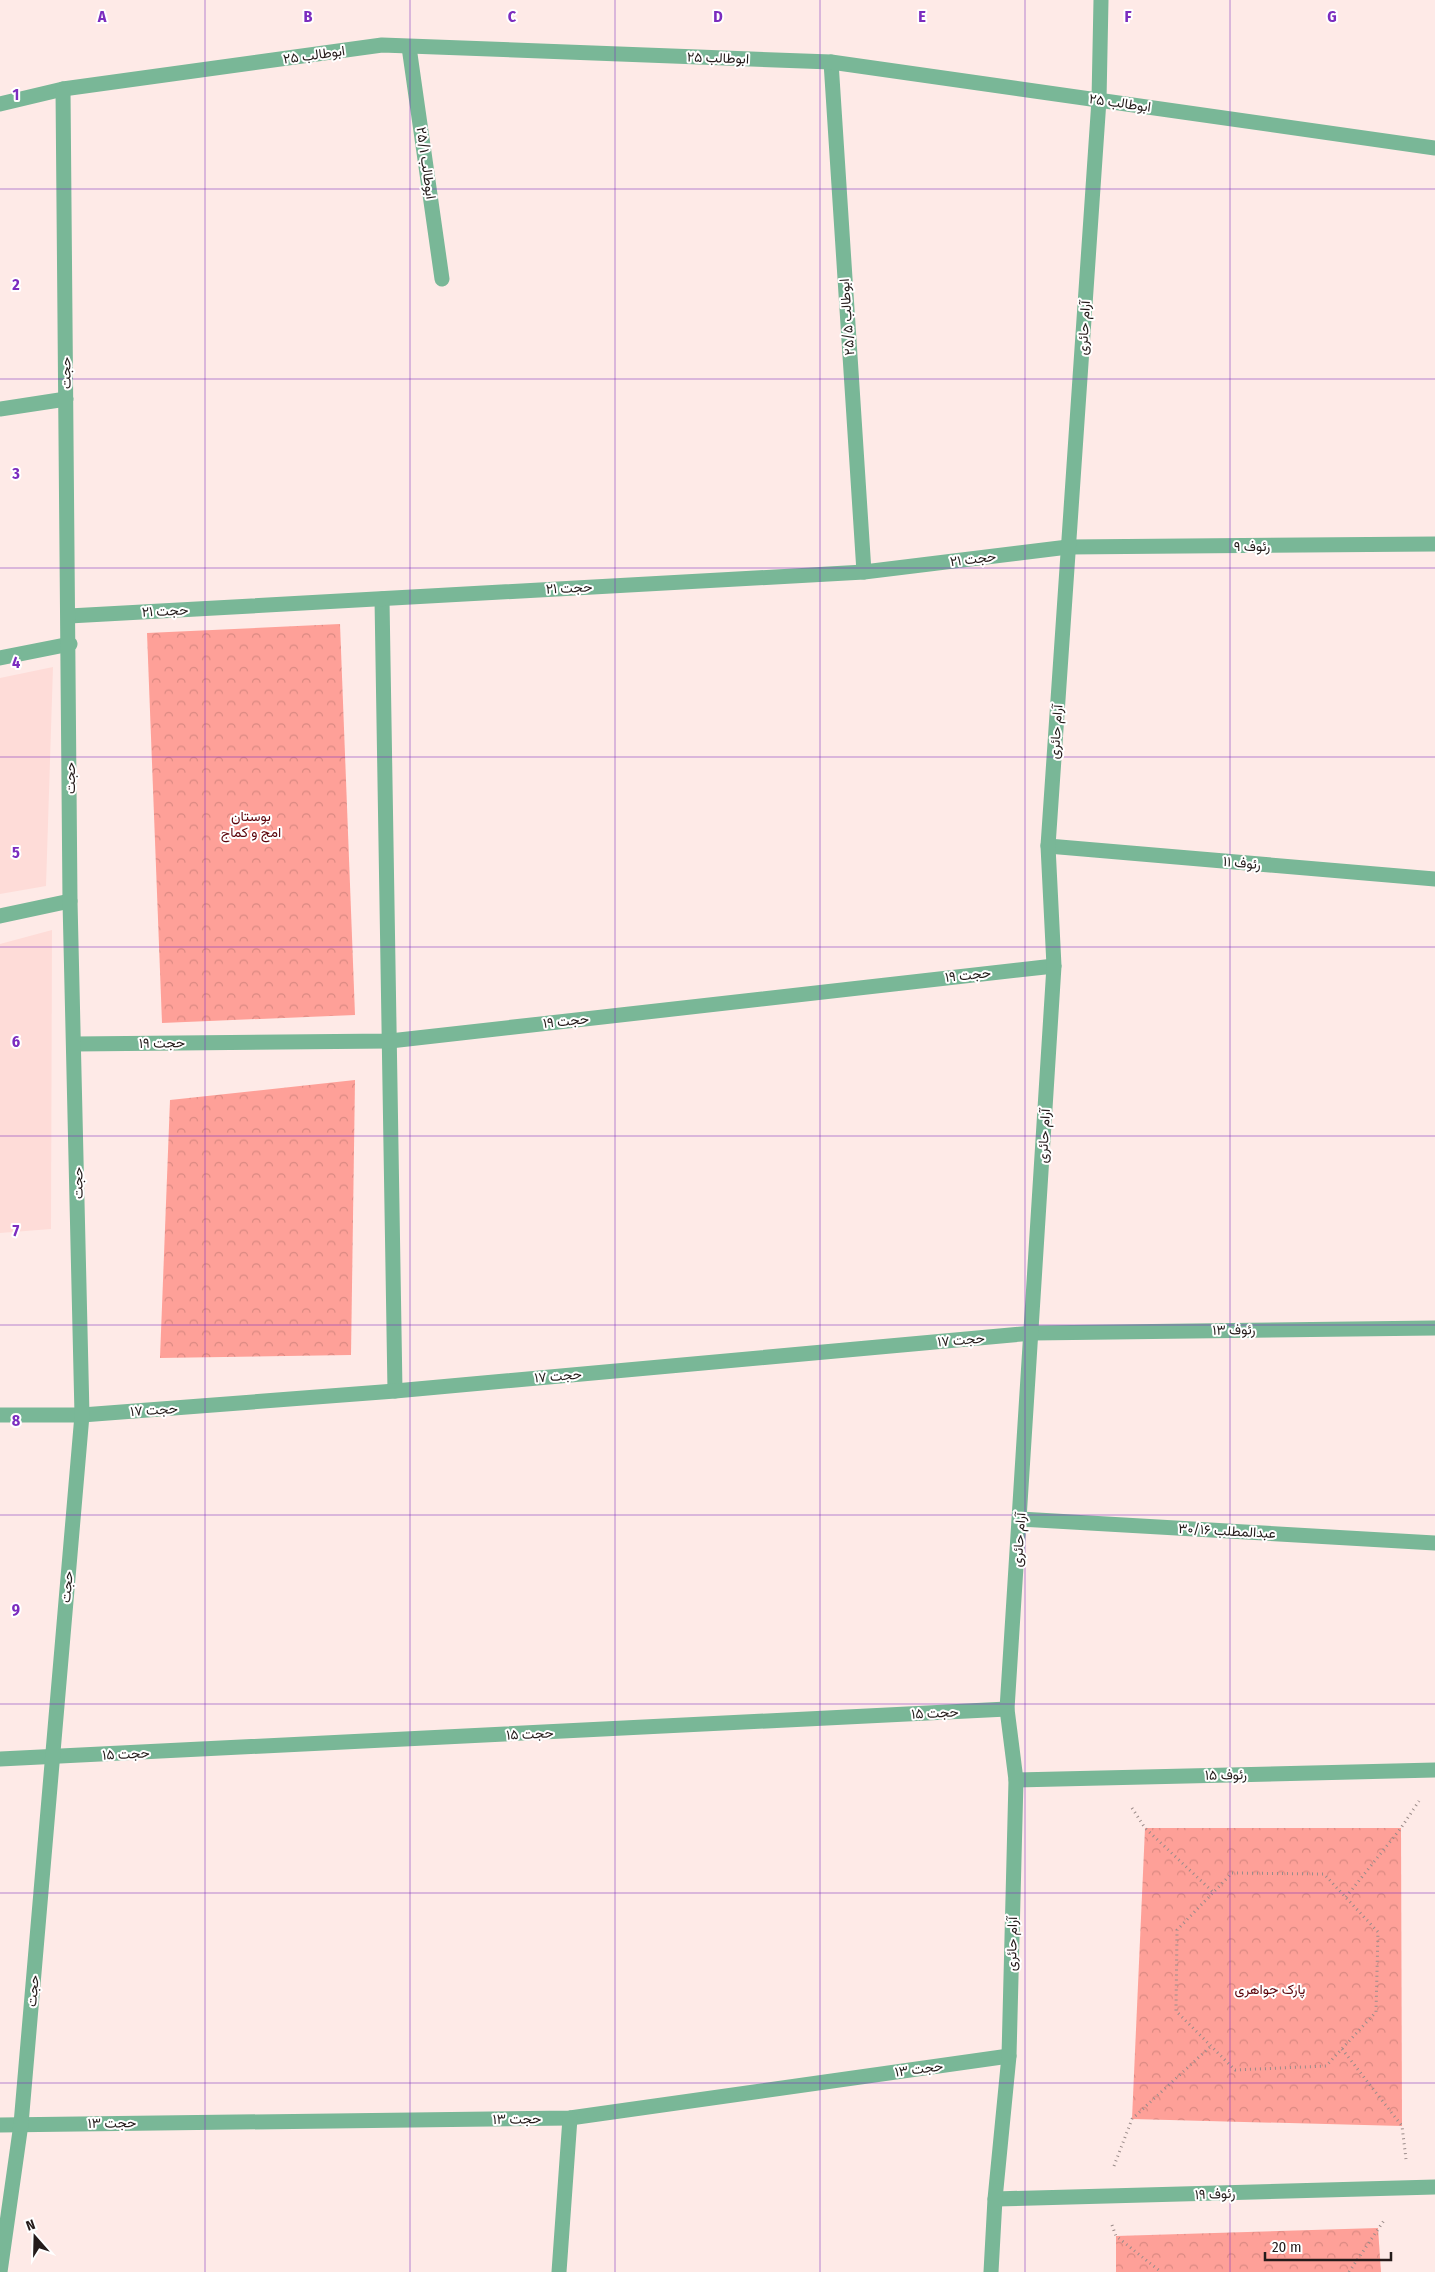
<svg xmlns="http://www.w3.org/2000/svg" width="1435" height="2272" viewBox="0 0 1435 2272" font-family="'Fira Sans Condensed',Vazirmatn,sans-serif">
	<style>
		.built { fill: #fedcd8 }
		.park { fill: url(#park-crowns) }
		.lines { fill: none; stroke-linecap: round; stroke-linejoin: round }
		.path { stroke: #9a8b89; stroke-width: 3; stroke-dasharray: 1 4; stroke-linecap: butt }
		.minor { stroke: #79b797; stroke-width: 15 }
		.grid { fill: none; stroke: #7b2cbf; stroke-width: 1; stroke-opacity: 0.55 }
		.labels { text-anchor: middle; dominant-baseline: central; stroke-width: 4; stroke-linejoin: round; paint-order: stroke }
		.street-label { font-size: 14px; fill: #241b1a; stroke: #fff }
		.park-label { font-size: 14px; fill: #5c040b; stroke: #fff }
		.grid-label { font-size: 16px; text-anchor: middle; font-weight: bold; fill: #7b2cbf; stroke: #fff; stroke-width: 4; stroke-linejoin: round; paint-order: stroke }
	</style>
	<defs>
		<pattern id="park-crowns" width="20" height="18" patternUnits="userSpaceOnUse" patternTransform="scale(1.25)"><rect width="20" height="18" fill="#fea098"/><path d="M2 6a3 3 0 1 1 6 0M12 15a3 3 0 1 1 6 0" fill="none" stroke="#da8982"/></pattern>
	</defs>
	<rect width="100%" height="100%" fill="#feeae7"/>
	<g class="built">
		<polygon points="53,667 46,886 0,894 0,678"/>
		<polygon points="52,930 51,1229 0,1233 0,944"/>
	</g>
	<g class="park">
		<polygon points="340,624 355,1015 162,1023 147,633"/>
		<polygon points="355,1080 351,1355 160,1358 170,1100"/>
		<polygon points="1145,1828 1401,1828 1402,2126 1132,2119"/>
		<polygon points="1378,2228 1381,2272 1116,2272 1116,2236"/>
	</g>
	<g class="lines">
		<g class="path">
			<polyline points="1132,1808 1145,1828 1213,1892"/>
			<polygon points="1232,1873 1324,1874 1378,1932 1376,2012 1326,2066 1235,2070 1176,2011 1177,1930"/>
			<polyline points="1346,1897 1401,1828 1419,1801"/>
			<polyline points="1342,2049 1402,2126 1406,2159"/>
			<polyline points="1114,2166 1132,2119 1211,2046"/>
			<polyline points="1112,2225 1116,2236 1161,2272"/>
			<polyline points="1349,2272 1385,2219"/>
		</g>
		<g class="minor">
			<polyline points="409,47 442,279"/>
			<polyline points="831,62 864,572"/>
			<polyline points="0,104 63,89 382,45 831,62 1435,148"/>
			<polyline points="0,409 66,399"/>
			<polyline points="382,599 395,1391"/>
			<polyline points="69,616 864,572 1068,547 1435,544"/>
			<polyline points="0,658 70,644"/>
			<polyline points="1048,846 1435,879"/>
			<polyline points="0,916 70,901"/>
			<polyline points="75,1044 390,1041 1054,966"/>
			<polyline points="0,1415 82,1415 395,1391 1033,1333 1435,1328"/>
			<polyline points="1020,1519 1435,1543"/>
			<polyline points="0,1759 1007,1709"/>
			<polyline points="1016,1780 1435,1770"/>
			<polyline points="0,2125 570,2118 1009,2056"/>
			<polyline points="995,2199 1435,2187"/>
			<polyline points="0,2272 21,2124 82,1415 70,901 63,89"/>
			<polyline points="559,2272 570,2118"/>
			<polyline points="991,2272 995,2199 1009,2056 1016,1780 1007,1709 1054,966 1048,846 1099,100 1101,0"/>
		</g>
	</g>
	<path class="grid" d="M205,0V2272M410,0V2272M615,0V2272M820,0V2272M1025,0V2272M1230,0V2272M0,189H1435M0,379H1435M0,568H1435M0,757H1435M0,947H1435M0,1136H1435M0,1325H1435M0,1515H1435M0,1704H1435M0,1893H1435M0,2083H1435"/>
	<g class="labels">
		<g class="street-label">
			<text transform="translate(314 55) rotate(-8)">ابوطالب ۲۵</text>
			<text transform="translate(718 58) rotate(2)">ابوطالب ۲۵</text>
			<text transform="translate(1120 103) rotate(8)">ابوطالب ۲۵</text>
			<text transform="translate(426 163) rotate(82)">ابوطالب ۲۵/۱</text>
			<text transform="translate(847 317) rotate(-94)">ابوطالب ۲۵/۵</text>
			<text transform="translate(1084 328) rotate(-87)">آرام حائری</text>
			<text transform="translate(66 373) rotate(-91)">حجت</text>
			<text x="1252" y="546">رئوف ۹</text>
			<text transform="translate(973 559) rotate(-7)">حجت ۲۱</text>
			<text transform="translate(569 588) rotate(-3)">حجت ۲۱</text>
			<text transform="translate(165 611) rotate(-3)">حجت ۲۱</text>
			<text transform="translate(1056 732) rotate(-86)">آرام حائری</text>
			<text transform="translate(70 778) rotate(-90)">حجت</text>
			<text transform="translate(1242 863) rotate(5)">رئوف ۱۱</text>
			<text transform="translate(968 975) rotate(-6)">حجت ۱۹</text>
			<text transform="translate(566 1021) rotate(-6)">حجت ۱۹</text>
			<text transform="translate(162 1043) rotate(-1)">حجت ۱۹</text>
			<text transform="translate(1044 1136) rotate(-87)">آرام حائری</text>
			<text transform="translate(78 1183) rotate(-91)">حجت</text>
			<text transform="translate(1234 1330) rotate(-1)">رئوف ۱۳</text>
			<text transform="translate(961 1340) rotate(-5)">حجت ۱۷</text>
			<text transform="translate(558 1376) rotate(-5)">حجت ۱۷</text>
			<text transform="translate(154 1410) rotate(-4)">حجت ۱۷</text>
			<text transform="translate(1227 1531) rotate(3)">عبدالمطلب ۳۰/۱۶</text>
			<text transform="translate(1019 1540) rotate(-86)">آرام حائری</text>
			<text transform="translate(67 1587) rotate(-85)">حجت</text>
			<text transform="translate(935 1713) rotate(-3)">حجت ۱۵</text>
			<text transform="translate(530 1734) rotate(-3)">حجت ۱۵</text>
			<text transform="translate(126 1754) rotate(-3)">حجت ۱۵</text>
			<text transform="translate(1226 1775) rotate(-1)">رئوف ۱۵</text>
			<text transform="translate(1012 1944) rotate(-89)">آرام حائری</text>
			<text transform="translate(33 1991) rotate(-85)">حجت</text>
			<text transform="translate(919 2069) rotate(-8)">حجت ۱۳</text>
			<text transform="translate(517 2119) rotate(-1)">حجت ۱۳</text>
			<text transform="translate(112 2123) rotate(-1)">حجت ۱۳</text>
			<text transform="translate(1215 2194) rotate(-2)">رئوف ۱۹</text>
		</g>
		<g class="park-label">
			<text x="251" y="816">بوستان<tspan x="251" dy="16">امج و کماج</tspan></text>
			<text x="1270" y="1989">پارک جواهری</text>
		</g>
	</g>
	<g class="grid-label">
		<text x="102" y="22">A</text>
		<text x="308" y="22">B</text>
		<text x="512" y="22">C</text>
		<text x="718" y="22">D</text>
		<text x="922" y="22">E</text>
		<text x="1128" y="22">F</text>
		<text x="1332" y="22">G</text>
		<text x="16" y="100">1</text>
		<text x="16" y="290">2</text>
		<text x="16" y="479">3</text>
		<text x="16" y="668">4</text>
		<text x="16" y="858">5</text>
		<text x="16" y="1047">6</text>
		<text x="16" y="1236">7</text>
		<text x="16" y="1426">8</text>
		<text x="16" y="1615">9</text>
	</g>
	<g transform="translate(35 2237) rotate(340)" stroke="#ffffff" stroke-width="4" paint-order="stroke">
	<path d="M0-4L9 19L0 12L-9 19Z" fill="#241b1a"/>
	<text y="-8" font-size="14" font-weight="bold" text-anchor="middle" fill="#241b1a">N</text>
	</g>
	<path d="M1265 2252v8h126v-8" fill="none" stroke="#241b1a" stroke-width="2.5"/>
	<text x="1272" y="2252" font-size="15" fill="#241b1a" stroke="#ffffff" stroke-width="4" paint-order="stroke">20 m</text>
</svg>
